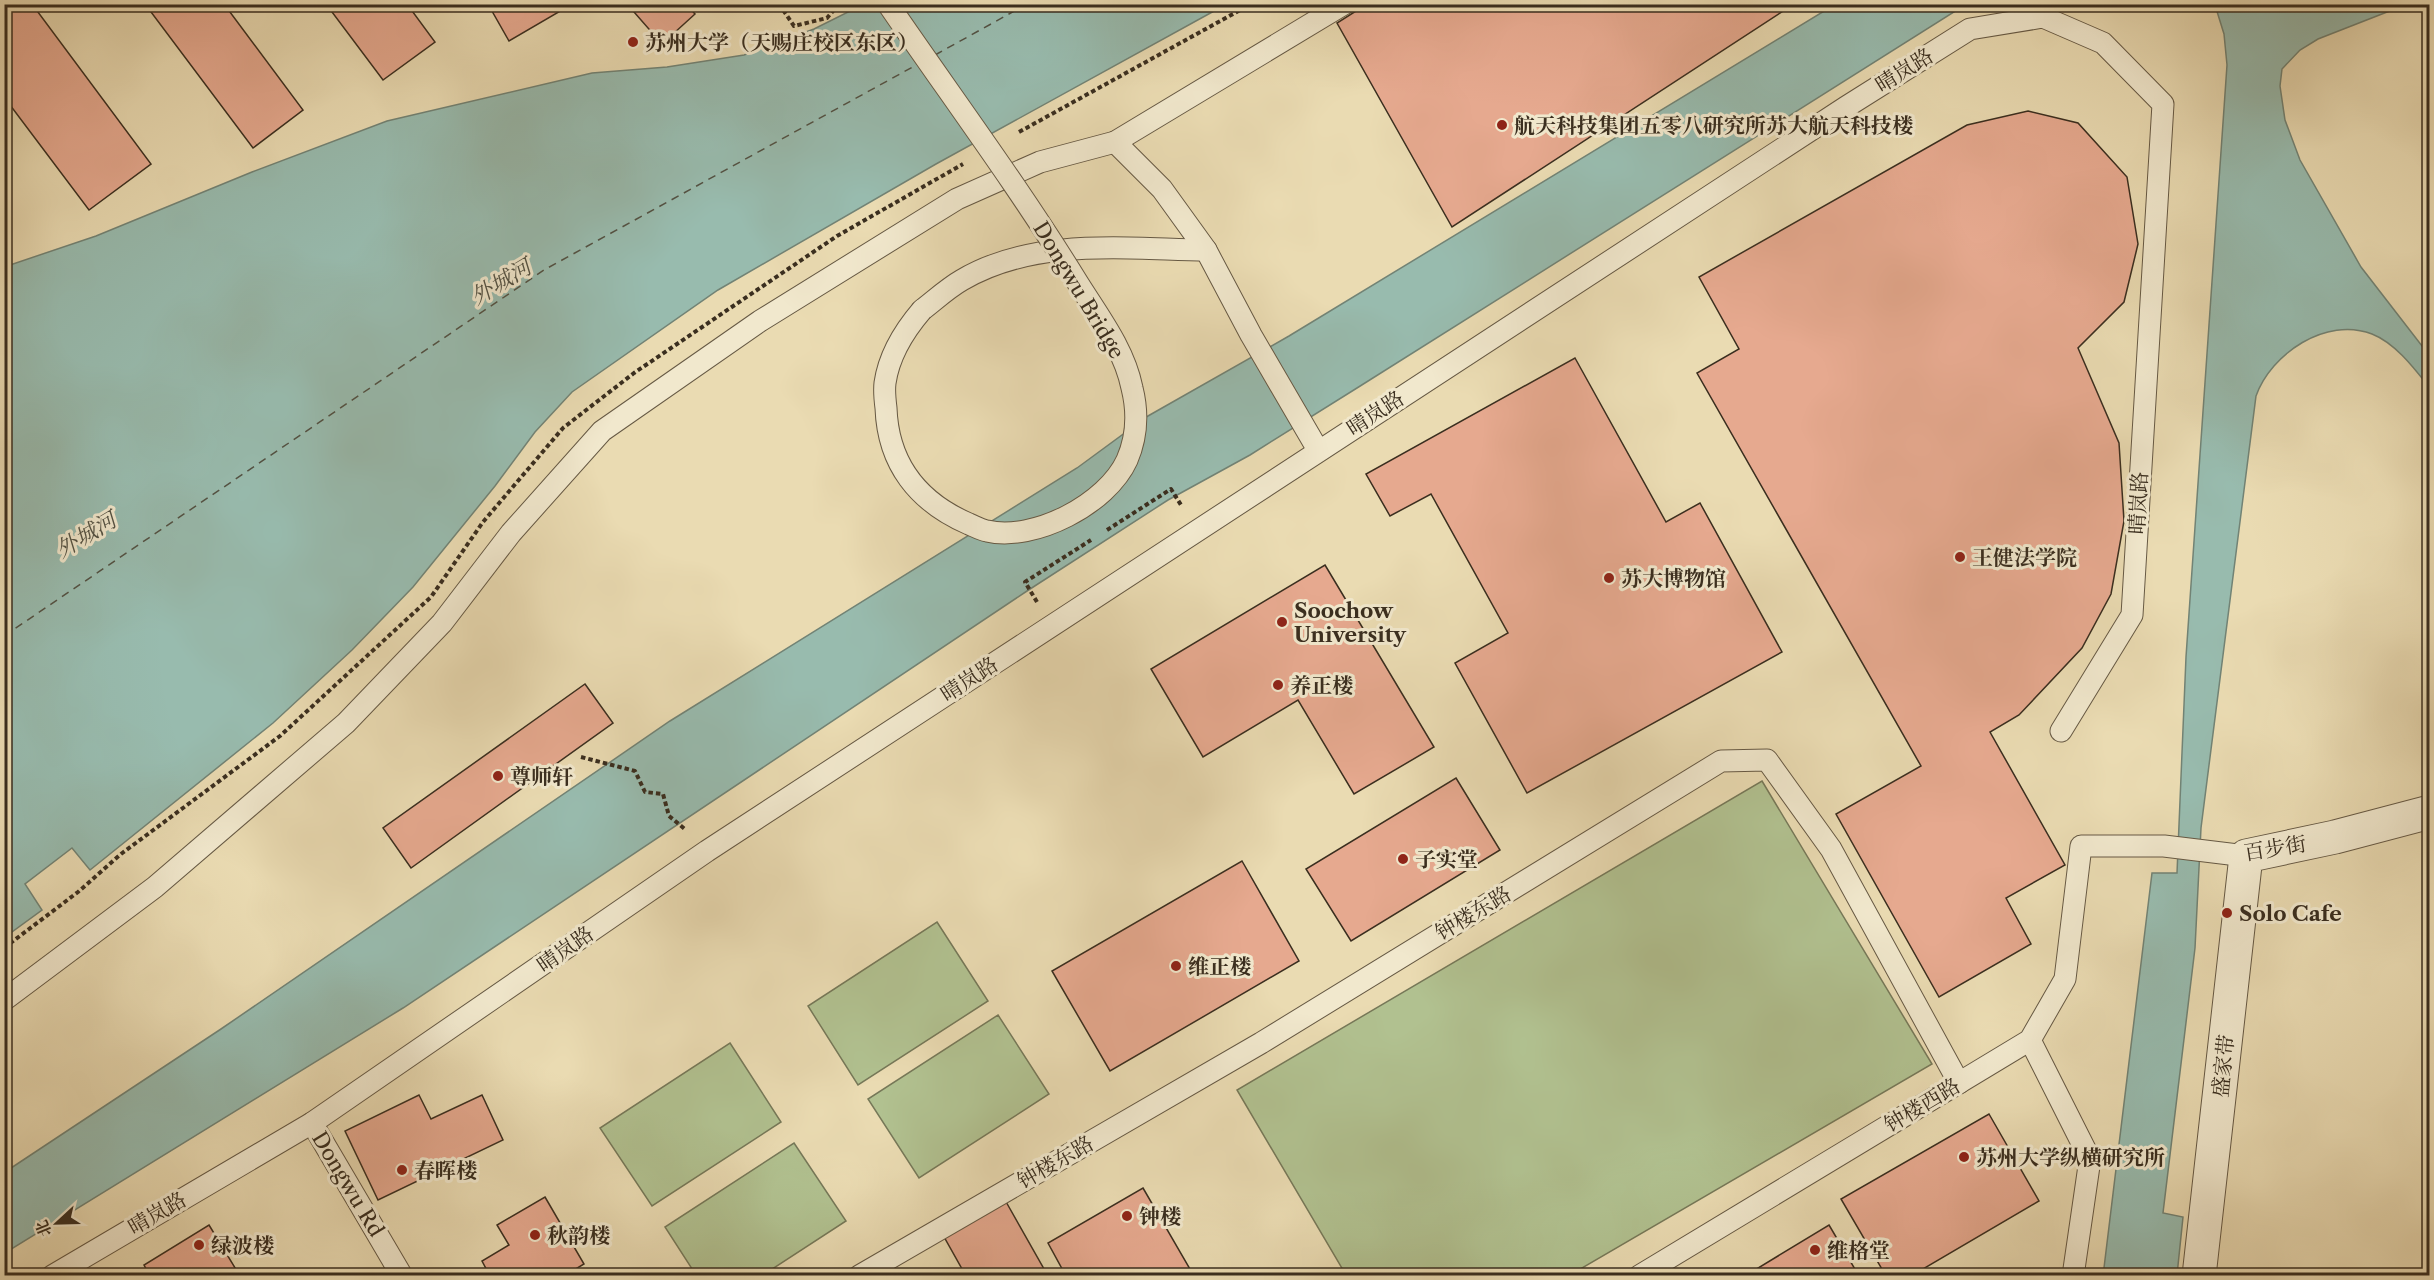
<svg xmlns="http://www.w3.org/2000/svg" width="2434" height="1280" viewBox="0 0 2434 1280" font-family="'Libre Caslon Text','Noto Serif SC',serif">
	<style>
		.green { fill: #b1c190; stroke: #767858; stroke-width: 1.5 }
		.water { fill: #98bbae; stroke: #728375; stroke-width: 1.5 }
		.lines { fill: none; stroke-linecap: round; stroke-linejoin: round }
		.ferry { stroke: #525143; stroke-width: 1.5; stroke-dasharray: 8 6; stroke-linecap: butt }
		.building { fill: #e6a98f; stroke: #3a2e1f; stroke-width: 1.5 }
		.lane-casing { stroke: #665944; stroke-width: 23 }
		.street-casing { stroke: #665944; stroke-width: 35 }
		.path { stroke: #3a2e1f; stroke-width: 4; stroke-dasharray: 4.5 3; stroke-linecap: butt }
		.lane { stroke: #f1e8cd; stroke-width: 21 }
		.street { stroke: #f1e8cd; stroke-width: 33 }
		.lane-bridge-casing { stroke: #665944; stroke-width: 23; stroke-linecap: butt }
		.path-bridge { stroke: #3a2e1f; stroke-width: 4; stroke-dasharray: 4.5 3; stroke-linecap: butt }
		.lane-bridge { stroke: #f1e8cd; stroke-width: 21 }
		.poi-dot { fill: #8f2418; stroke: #f1e8cd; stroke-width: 2 }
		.labels { text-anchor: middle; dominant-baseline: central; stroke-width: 6; stroke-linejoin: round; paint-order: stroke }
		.poi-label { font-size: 21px; font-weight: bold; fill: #3a2e1f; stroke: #f1e8cd; text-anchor: start }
		.street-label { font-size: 21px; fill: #3a2e1f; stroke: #f1e8cd }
		.water-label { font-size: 22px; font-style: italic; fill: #525143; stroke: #f1e8cd }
	</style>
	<rect width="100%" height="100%" fill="#eadbb2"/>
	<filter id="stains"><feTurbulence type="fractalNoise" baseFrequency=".00333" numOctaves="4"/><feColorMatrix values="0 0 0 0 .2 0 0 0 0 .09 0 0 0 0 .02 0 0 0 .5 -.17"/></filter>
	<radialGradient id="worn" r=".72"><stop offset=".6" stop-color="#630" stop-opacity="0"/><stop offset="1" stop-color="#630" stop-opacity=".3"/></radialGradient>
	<g class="green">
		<polygon points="1762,781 1932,1064 1570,1275 1346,1275 1237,1090"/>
		<polygon points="937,922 988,1001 858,1085 808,1006"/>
		<polygon points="998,1015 1049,1094 919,1178 868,1099"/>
		<polygon points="730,1043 781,1122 652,1206 600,1128"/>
		<polygon points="794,1143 846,1221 763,1275 696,1275 665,1227"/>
	</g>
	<g class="water">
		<polygon points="862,5 1225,5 936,164 718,290 572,392 535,432 495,486 413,587 352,650 273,723 90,870 72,848 25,884 42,910 5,937 4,267 96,236 252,172 387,121 592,73 667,67 744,55 814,29"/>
		<polygon points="1834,5 1965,5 1357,388 1250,455 1168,500 1027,591 403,1008 5,1253 5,1172 221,1029 670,721 1077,468 1148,416 1289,336"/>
		<path d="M2215,5H2405L2318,39L2300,50L2282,69L2280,86L2285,120L2300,160L2361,267L2429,355V387C2414,368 2395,343 2372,334C2326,316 2271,354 2256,396L2201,828L2195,948L2163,1213L2183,1217L2177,1275L2103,1276L2152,873H2177L2186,657L2227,65L2224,34Z"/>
	</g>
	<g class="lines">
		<g class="ferry">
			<polyline points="935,55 1027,4"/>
			<polyline points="4,636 544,270 918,64"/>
		</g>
	</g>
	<g class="building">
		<polygon points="4,4 32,4 151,164 89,210 4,97"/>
		<polygon points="145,4 224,4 303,110 253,148"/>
		<polygon points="326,4 407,4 435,42 383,80"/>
		<polygon points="488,4 568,4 569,6 509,41"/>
		<polygon points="627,4 686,4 695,14 662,44"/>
		<polygon points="1367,4 1794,4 1452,227 1337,23"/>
		<polygon points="2028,111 2078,123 2127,177 2138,244 2124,302 2078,348 2119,443 2124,521 2111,594 2082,648 2019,715 1990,732 2065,865 2006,898 2031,944 1939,997 1836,814 1921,766 1697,373 1739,349 1699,277 1967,125"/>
		<polygon points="1575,358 1666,522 1700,503 1782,652 1527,793 1455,663 1508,633 1431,494 1390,516 1366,474"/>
		<polygon points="1325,565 1434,747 1354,794 1298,700 1203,757 1151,669"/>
		<polygon points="585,684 613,723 411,868 383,828"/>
		<polygon points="1456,778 1500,850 1351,941 1306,869"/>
		<polygon points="1242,861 1299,961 1110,1071 1052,971"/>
		<polygon points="419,1095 431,1119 482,1095 503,1140 378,1200 345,1131"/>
		<polygon points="1989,1114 2039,1201 1911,1276 1886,1276 1841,1199"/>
		<polygon points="1143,1188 1194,1276 1066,1276 1048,1243"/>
		<polygon points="545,1197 584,1264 564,1276 526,1276 523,1270 514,1276 490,1276 482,1261 509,1245 497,1225"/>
		<polygon points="1005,1200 1048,1276 966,1276 943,1235"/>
		<polygon points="209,1225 240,1276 150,1276 144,1265"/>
		<polygon points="1829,1225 1859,1276 1745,1276"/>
	</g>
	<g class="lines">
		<g class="lane-casing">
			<g id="lane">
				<polyline points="1115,142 1162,189 1206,250 1251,335 1318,450"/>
				<path d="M922,310C935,300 948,288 962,280C1035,237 1126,249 1206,250"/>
				<polyline points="4,1000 155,887 346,723 442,623 511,533 602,431 760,321 957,199 1040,162 1115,142 1344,4"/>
				<polyline points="2030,1040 2090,1159 2073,1276"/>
				<polyline points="312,1123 402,1276"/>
				<polyline points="52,1276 312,1123 707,851 1846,107 1970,29 2043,17 2103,43 2163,104 2132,615 2061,731"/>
				<polyline points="859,1276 1261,1043 1721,761 1767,760 1831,849 1959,1083"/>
				<polyline points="1639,1276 2030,1040 2065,979 2081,846 2164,846 2246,856"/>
			</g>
		</g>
		<g class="street-casing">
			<polyline id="street" points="2199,1276 2246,856 2335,837 2430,812"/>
		</g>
		<g class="path">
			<polyline points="779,4 794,26 827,18 839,4"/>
			<polyline points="1019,132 1251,4"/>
			<polyline points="1107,530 1171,489 1181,505"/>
			<polyline points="1037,602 1025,582 1091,540"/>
			<polyline points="581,757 635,771 645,792 663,794 669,816 686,830"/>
		</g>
		<use href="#lane" class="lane"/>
		<use href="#street" class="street"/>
		<g class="lane-bridge-casing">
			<path id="lane-bridge" d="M888,4C951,96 1018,186 1076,280C1097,314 1124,348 1132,388C1138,412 1137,437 1127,460C1107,504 1034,542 987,531C981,530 974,526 969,524C918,502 888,464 886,408C885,400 884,391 885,383C889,355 904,331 922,310"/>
		</g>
		<polyline class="path-bridge" points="4,948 78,892 121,854 280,736 431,597 483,522 563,428 634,373 837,236 963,164"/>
		<use href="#lane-bridge" class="lane-bridge"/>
	</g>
	<g class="poi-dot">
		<circle cx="633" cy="42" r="6"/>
		<circle cx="1502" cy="125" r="6"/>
		<circle cx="1960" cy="557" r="6"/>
		<circle cx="1609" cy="578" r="6"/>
		<circle cx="1282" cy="622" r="6"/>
		<circle cx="1278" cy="685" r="6"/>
		<circle cx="498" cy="776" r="6"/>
		<circle cx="1403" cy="859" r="6"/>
		<circle cx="2227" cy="913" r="6"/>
		<circle cx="1176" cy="966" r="6"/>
		<circle cx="1964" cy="1157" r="6"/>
		<circle cx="402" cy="1170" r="6"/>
		<circle cx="1127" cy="1216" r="6"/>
		<circle cx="535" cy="1235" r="6"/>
		<circle cx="199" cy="1245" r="6"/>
		<circle cx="1815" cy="1250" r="6"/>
	</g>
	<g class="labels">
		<g class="poi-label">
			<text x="645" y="42">苏州大学（天赐庄校区东区）</text>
			<text x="1514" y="125">航天科技集团五零八研究所苏大航天科技楼</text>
			<text x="1972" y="557">王健法学院</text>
			<text x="1621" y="578">苏大博物馆</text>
			<text x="1294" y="610">Soochow<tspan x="1294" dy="24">University</tspan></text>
			<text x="1290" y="685">养正楼</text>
			<text x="510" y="776">尊师轩</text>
			<text x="1415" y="859">子实堂</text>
			<text x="2239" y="913">Solo Cafe</text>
			<text x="1188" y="966">维正楼</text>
			<text x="1976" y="1157">苏州大学纵横研究所</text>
			<text x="414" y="1170">春晖楼</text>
			<text x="1139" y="1216">钟楼</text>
			<text x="547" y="1235">秋韵楼</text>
			<text x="211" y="1245">绿波楼</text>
			<text x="1827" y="1250">维格堂</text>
		</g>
		<g class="street-label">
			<text transform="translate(1904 70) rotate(-32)">晴岚路</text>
			<text transform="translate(1079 290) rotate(59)">Dongwu Bridge</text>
			<text transform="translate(1375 413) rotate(-33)">晴岚路</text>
			<text transform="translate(2138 503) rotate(-87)">晴岚路</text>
			<text transform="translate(969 679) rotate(-33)">晴岚路</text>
			<text transform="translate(2275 848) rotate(-9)">百步街</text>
			<text transform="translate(1473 913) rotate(-31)">钟楼东路</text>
			<text transform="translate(565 949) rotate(-35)">晴岚路</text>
			<text transform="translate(2223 1066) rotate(-84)">盛家带</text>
			<text transform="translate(1922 1105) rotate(-31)">钟楼西路</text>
			<text transform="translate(1055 1162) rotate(-30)">钟楼东路</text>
			<text transform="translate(348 1184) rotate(59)">Dongwu Rd</text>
			<text transform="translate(157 1213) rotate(-30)">晴岚路</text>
		</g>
		<g class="water-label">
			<text transform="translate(501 282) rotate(-31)">外城河</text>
			<text transform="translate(86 535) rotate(-31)">外城河</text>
		</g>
	</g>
	<rect width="2434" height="1280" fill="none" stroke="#eadbb2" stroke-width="24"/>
	<rect x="6" y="6" width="2422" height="1268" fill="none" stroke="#3a2e1f" stroke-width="3"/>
	<rect x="12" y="12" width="2410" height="1256" fill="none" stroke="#3a2e1f" stroke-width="1.5"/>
	<g transform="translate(57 1223) rotate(248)" stroke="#f1e8cd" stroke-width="4.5" paint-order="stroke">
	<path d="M0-4.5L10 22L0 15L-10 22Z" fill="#3a2e1f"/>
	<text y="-9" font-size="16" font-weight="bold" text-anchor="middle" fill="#3a2e1f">北</text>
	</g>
	<rect width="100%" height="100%" filter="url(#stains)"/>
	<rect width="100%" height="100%" fill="url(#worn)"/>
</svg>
